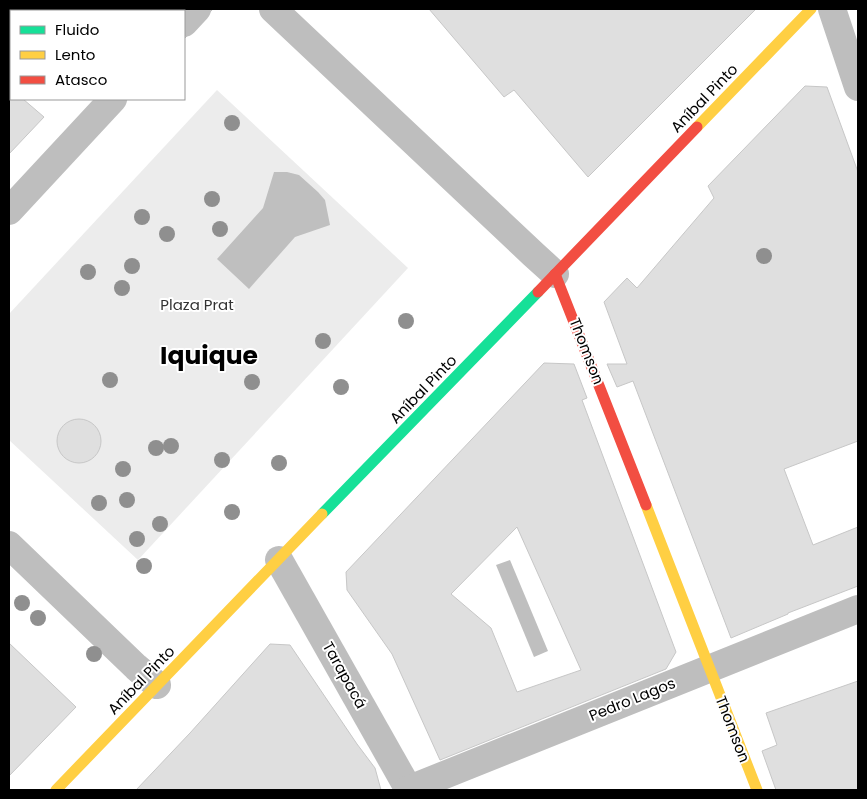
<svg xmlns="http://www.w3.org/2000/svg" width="867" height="799" viewBox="0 0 867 799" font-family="Poppins,sans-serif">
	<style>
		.green { fill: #ececec }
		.water { fill: #bfbfbf }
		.building { fill: #dfdfdf; stroke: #c7c7c7; fill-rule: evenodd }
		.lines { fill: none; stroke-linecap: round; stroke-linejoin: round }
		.street { stroke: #bebebe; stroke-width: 28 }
		.fast { stroke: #16e098; stroke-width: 11 }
		.slow { stroke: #ffcf43; stroke-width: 11 }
		.jam { stroke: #f24e42; stroke-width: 11 }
		.tram { stroke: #bebebe; stroke-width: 1 }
		.tree { fill: #8f8f8f }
		.labels { text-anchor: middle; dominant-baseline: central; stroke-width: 4; stroke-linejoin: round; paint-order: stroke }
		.street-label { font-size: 15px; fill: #000; stroke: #fff }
		.park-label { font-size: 15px; fill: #333; stroke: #fff }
		.town-label { font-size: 25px; font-weight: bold; fill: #000; stroke: #fff }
	</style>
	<rect width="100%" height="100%" fill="#fff"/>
	<polygon class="green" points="217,90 408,268 138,560 9,440 9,314"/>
	<g class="water">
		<polygon points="274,172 287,172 299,175 318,192 325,200 330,225 295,237 249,289 217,259 263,208"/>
		<polygon points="510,560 548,651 534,657 496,565"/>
	</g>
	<g class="building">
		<polygon points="429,9 756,9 588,177 514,90 504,97"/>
		<polygon points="9,85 11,87 11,99 23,99 44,117 9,154"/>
		<polygon points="805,86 827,87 858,172 858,441 784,469 813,545 858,527 858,586 788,613 788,614 731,638 633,381 617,387 607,364 627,364 604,302 627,278 637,288 714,198 708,186"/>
		<path d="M544,363L574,364L587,398L582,400L676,652L666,669L440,760L392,654L347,590L346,572ZM517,527L581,670L517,692L491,628L451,594Z"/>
		<circle cx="79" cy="441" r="22"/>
		<polygon points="9,643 76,707 9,776"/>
		<polygon points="270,644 290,645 357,744 375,768 381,790 136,790 190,733"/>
		<polygon points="858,681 858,790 776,790 762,751 777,745 766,713"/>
	</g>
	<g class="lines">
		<g class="street">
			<polyline points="273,9 533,254 555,274"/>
			<polyline points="832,9 858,87"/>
			<polyline points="184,23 197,9"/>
			<polyline points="9,211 113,99"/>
			<polyline points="9,545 136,667 157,685"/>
			<polyline points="279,560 409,790"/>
			<polyline points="407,790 858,609"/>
		</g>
		<polyline class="fast" points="322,514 538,292"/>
		<g class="slow">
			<polyline points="697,127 811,9"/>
			<polyline points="646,505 757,790"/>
			<polyline points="56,790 322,514"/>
		</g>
		<g class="jam">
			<polyline points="555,274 646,505"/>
			<polyline points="538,292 697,127"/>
		</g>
		<g class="tram">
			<polyline points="184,39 213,9"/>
			<polyline points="9,218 32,202 128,99"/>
		</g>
	</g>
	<g class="tree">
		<circle cx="232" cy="123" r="8"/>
		<circle cx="212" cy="199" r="8"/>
		<circle cx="142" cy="217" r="8"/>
		<circle cx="220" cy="229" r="8"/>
		<circle cx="167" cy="234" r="8"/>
		<circle cx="764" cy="256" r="8"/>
		<circle cx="132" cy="266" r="8"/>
		<circle cx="88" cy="272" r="8"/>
		<circle cx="122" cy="288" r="8"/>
		<circle cx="406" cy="321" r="8"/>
		<circle cx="323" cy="341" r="8"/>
		<circle cx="110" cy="380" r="8"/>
		<circle cx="252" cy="382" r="8"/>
		<circle cx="341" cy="387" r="8"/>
		<circle cx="171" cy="446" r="8"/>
		<circle cx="156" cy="448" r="8"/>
		<circle cx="222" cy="460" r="8"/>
		<circle cx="279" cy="463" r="8"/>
		<circle cx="123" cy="469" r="8"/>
		<circle cx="127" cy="500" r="8"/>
		<circle cx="99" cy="503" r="8"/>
		<circle cx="232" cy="512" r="8"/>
		<circle cx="160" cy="524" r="8"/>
		<circle cx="137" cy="539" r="8"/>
		<circle cx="144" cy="566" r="8"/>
		<circle cx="22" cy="603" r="8"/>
		<circle cx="38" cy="618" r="8"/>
		<circle cx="94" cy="654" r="8"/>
	</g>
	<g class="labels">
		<g class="street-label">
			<text transform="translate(704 98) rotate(-46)">Aníbal Pinto</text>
			<text transform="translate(587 351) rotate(69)">Thomson</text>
			<text transform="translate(423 389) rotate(-46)">Aníbal Pinto</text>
			<text transform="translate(345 675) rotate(61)">Tarapacá</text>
			<text transform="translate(141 680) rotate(-46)">Aníbal Pinto</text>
			<text transform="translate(632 699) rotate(-22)">Pedro Lagos</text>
			<text transform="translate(733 729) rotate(69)">Thomson</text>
		</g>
		<g class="park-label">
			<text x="197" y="304">Plaza Prat</text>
		</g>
		<g class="town-label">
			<text x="209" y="355">Iquique</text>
		</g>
	</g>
	<rect width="867" height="799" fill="none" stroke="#000000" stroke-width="20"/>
	<rect x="10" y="10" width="175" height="90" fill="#ffffff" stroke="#999999"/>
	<rect x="20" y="26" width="25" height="8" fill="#16e098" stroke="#999999"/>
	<text x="55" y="35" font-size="15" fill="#000000">Fluido</text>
	<rect x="20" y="51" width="25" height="8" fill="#ffcf43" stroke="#999999"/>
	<text x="55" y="60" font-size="15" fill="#000000">Lento</text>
	<rect x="20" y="76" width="25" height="8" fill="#f24e42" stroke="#999999"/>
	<text x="55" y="85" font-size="15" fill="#000000">Atasco</text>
</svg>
